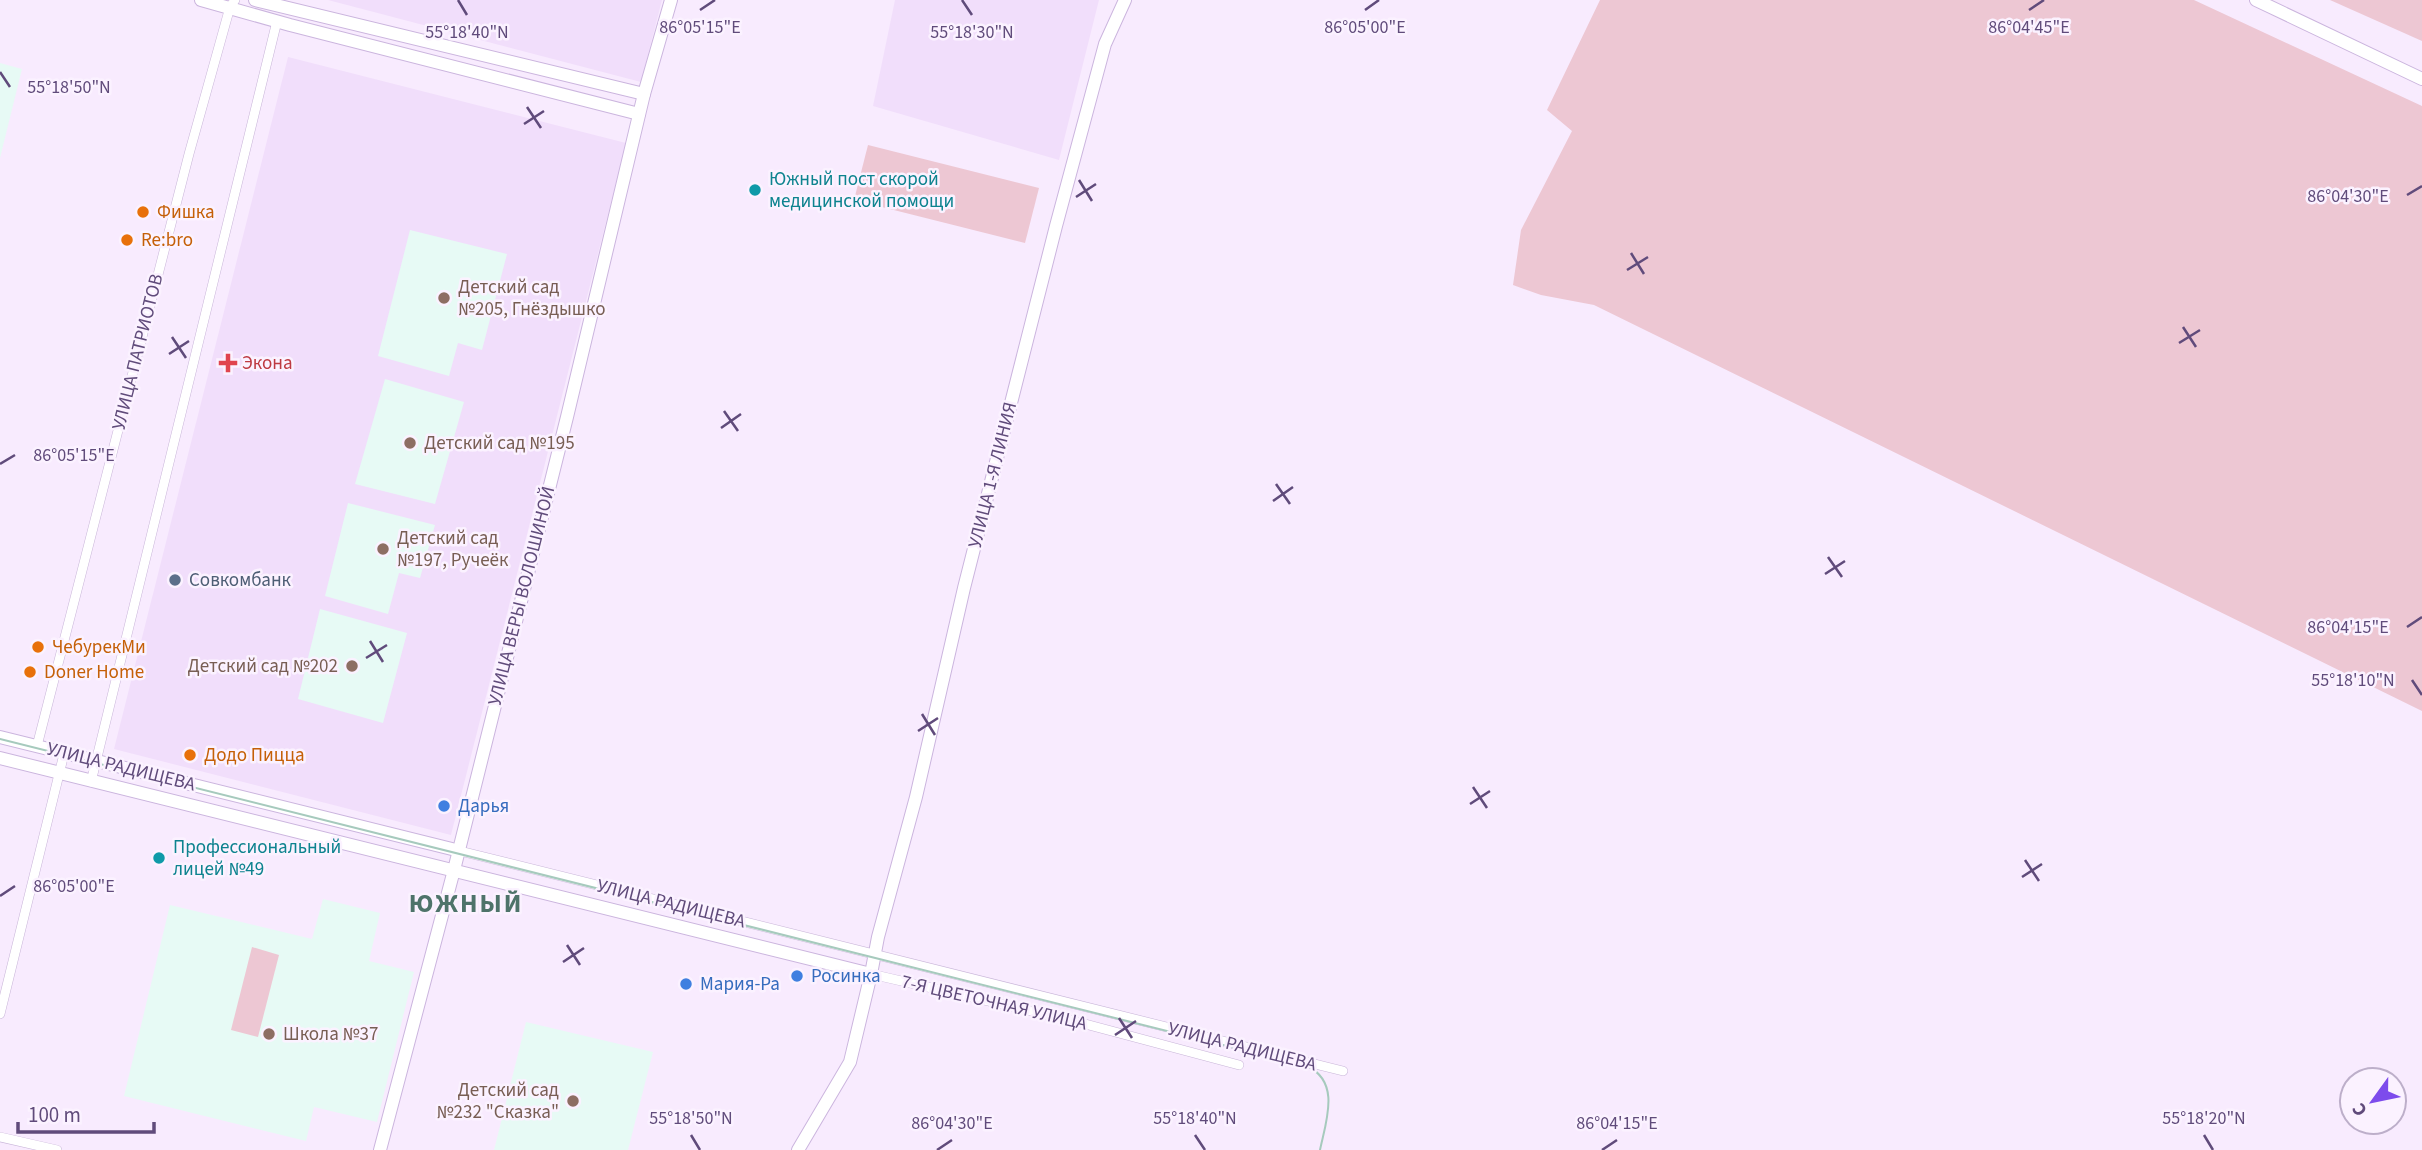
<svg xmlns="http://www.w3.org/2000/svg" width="2422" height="1150" viewBox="0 0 2422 1150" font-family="'Source Sans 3',sans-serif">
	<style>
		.residential { fill: #f1defb }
		.education { fill: #e7faf5 }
		.green { fill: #edc7d3 }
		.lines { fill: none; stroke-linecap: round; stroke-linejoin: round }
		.street-casing { stroke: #c9b6d9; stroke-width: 10 }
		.secondary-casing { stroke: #cbb5de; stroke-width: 14 }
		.street { stroke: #fff; stroke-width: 9 }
		.secondary { stroke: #fff; stroke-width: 12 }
		.tram { stroke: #a6cabd; stroke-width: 2 }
		.ticks { fill: none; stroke: #604b7b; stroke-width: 2.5 }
		.culture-dot { fill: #0f9aa8; stroke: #fbf2ff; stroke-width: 2.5 }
		.food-dot { fill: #e8710a; stroke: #fbf2ff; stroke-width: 2.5 }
		.education-dot { fill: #8d6e63; stroke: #fbf2ff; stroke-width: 2.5 }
		.health-dot { fill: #e0444e; stroke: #fbf2ff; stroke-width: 2.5 }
		.service-dot { fill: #5c6f8a; stroke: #fbf2ff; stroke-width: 2.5 }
		.shop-dot { fill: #3f7fe0; stroke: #fbf2ff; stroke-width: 2.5 }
		.labels { text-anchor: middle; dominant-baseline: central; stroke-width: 5; stroke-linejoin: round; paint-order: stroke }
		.culture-label { font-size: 19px; fill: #0d838f; stroke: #fbf2ff; text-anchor: start }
		.food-label { font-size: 19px; fill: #c56008; stroke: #fbf2ff; text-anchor: start }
		.education-label { font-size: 19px; fill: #785e54; stroke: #fbf2ff; text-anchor: start }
		.street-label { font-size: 19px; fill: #604b7b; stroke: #fbf2ff }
		.health-label { font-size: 19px; fill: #be3a42; stroke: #fbf2ff; text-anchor: start }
		.service-label { font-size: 19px; fill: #4e5e75; stroke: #fbf2ff; text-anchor: start }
		.shop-label { font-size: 19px; fill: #366cbe; stroke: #fbf2ff; text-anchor: start }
		.district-label { font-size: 26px; font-weight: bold; letter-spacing: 2px; fill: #4e736a; stroke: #fbf2ff }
		.ticks-label { font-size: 18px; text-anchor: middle; fill: #604b7b; stroke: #fbf2ff; stroke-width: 5; stroke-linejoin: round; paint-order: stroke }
	</style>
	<rect width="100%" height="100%" fill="#f8ebfe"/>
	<g class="residential">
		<polygon points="328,0 662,0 641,82"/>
		<polygon points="895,0 1099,0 1059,160 873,106"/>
		<polygon points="288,57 626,143 451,835 114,749"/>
	</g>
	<g class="education">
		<polygon points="0,63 22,69 0,158"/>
		<polygon points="410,230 507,254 482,350 458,343 449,376 378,356"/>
		<polygon points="385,379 464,402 435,504 355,484"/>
		<polygon points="348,503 435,525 420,578 399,573 388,614 325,596"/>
		<polygon points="320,609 407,633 383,723 298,699"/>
		<polygon points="323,899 380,913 369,961 414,972 377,1122 314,1107 306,1141 124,1096 170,905 312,939"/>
		<polygon points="526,1022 653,1052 628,1150 494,1150"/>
	</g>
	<g class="green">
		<polygon points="1600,0 2194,0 2422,106 2422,711 1594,305 1541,295 1513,285 1521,230 1572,131 1547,110"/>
		<polygon points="2330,0 2422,0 2422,41"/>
		<polygon points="868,145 1039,188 1025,243 854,200"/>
		<polygon points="252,947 279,955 258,1037 231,1030"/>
	</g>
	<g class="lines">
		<g class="street-casing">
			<g id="street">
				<polyline points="37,746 189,154 230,7 235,0"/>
				<polyline points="91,782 277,21"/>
				<path d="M460,851C754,925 1048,1000 1343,1071"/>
				<polyline points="871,974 1070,1020 1239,1065"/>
				<polyline points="0,1014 64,754"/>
				<polyline points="0,1137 57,1150"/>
			</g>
		</g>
		<g class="secondary-casing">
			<g id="secondary">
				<polyline points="201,0 290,25 639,114"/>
				<polyline points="255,0 644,94"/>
				<polyline points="2256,0 2422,79"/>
				<polyline points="0,737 460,851"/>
				<polyline points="0,758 871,974"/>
				<polyline points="380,1150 454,870 567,417 644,94 671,0"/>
				<polyline points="798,1150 850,1062 871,974 878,937 916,797 964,588 1056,226 1105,44 1125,0"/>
			</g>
		</g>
		<use href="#street" class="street"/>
		<use href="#secondary" class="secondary"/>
		<path class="tram" d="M0,739L1307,1066C1341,1082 1326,1121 1320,1150"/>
	</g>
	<path class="ticks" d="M458,0L467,15M962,0L972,15M700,10L715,0M1365,10L1379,0M2029,10L2044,0M0,72L10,87M527,107L541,128M524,124L544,111M1079,180L1092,201M2407,195L2422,186M1076,197L1096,184M1631,253L1644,274M1627,270L1648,257M2183,327L2196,347M172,337L186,358M2179,343L2200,330M169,354L189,341M724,411L738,431M721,428L741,414M0,464L15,455M1276,484L1290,504M1273,501L1293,487M1828,557L1842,577M1825,574L1845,561M2407,627L2422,617M370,641L383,662M366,658L387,645M2412,680L2422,695M922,714L935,735M918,731L938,718M1473,787L1487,808M1470,804L1490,791M2025,860L2039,881M2022,877L2042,864M0,896L15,886M567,945L580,965M563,962L584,948M1119,1018L1132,1038M1115,1035L1136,1021M691,1135L700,1150M1195,1135L1205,1150M2204,1135L2213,1150M937,1150L952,1140M1602,1150L1617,1140"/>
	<g class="culture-dot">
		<circle cx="755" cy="190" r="7"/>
		<circle cx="159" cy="858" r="7"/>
	</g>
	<g class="food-dot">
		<circle cx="143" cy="212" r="7"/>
		<circle cx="127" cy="240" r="7"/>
		<circle cx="38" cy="647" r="7"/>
		<circle cx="30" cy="672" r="7"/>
		<circle cx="190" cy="755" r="7"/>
	</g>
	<g class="education-dot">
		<circle cx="444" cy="298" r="7"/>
		<circle cx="410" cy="443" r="7"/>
		<circle cx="383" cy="549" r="7"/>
		<circle cx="352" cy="666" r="7"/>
		<circle cx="269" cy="1034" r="7"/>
		<circle cx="573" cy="1101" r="7"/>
	</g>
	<path class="health-dot" d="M224.5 352.5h7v7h7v7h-7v7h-7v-7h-7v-7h7z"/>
	<circle class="service-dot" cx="175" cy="580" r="7"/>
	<g class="shop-dot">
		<circle cx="444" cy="806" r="7"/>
		<circle cx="797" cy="976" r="7"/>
		<circle cx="686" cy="984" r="7"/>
	</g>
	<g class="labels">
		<g class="culture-label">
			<text x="769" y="179">Южный пост скорой<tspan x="769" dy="22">медицинской помощи</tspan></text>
			<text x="173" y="847">Профессиональный<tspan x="173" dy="22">лицей №49</tspan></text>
		</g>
		<g class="food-label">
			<text x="157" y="212">Фишка</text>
			<text x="141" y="240">Re:bro</text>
			<text x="52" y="647">ЧебурекМи</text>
			<text x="44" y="672">Doner Home</text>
			<text x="204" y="755">Додо Пицца</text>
		</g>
		<g class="education-label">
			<text x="458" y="287">Детский сад<tspan x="458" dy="22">№205, Гнёздышко</tspan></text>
			<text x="424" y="443">Детский сад №195</text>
			<text x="397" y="538">Детский сад<tspan x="397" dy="22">№197, Ручеёк</tspan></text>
			<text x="338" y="666" text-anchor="end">Детский сад №202</text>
			<text x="283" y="1034">Школа №37</text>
			<text x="559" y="1090" text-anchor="end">Детский сад<tspan x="559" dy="22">№232 "Сказка"</tspan></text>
		</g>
		<g class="street-label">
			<text transform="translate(138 352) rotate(-76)">УЛИЦА ПАТРИОТОВ</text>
			<text transform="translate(993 475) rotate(-76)">УЛИЦА 1-Я ЛИНИЯ</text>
			<text transform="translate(522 596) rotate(-76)">УЛИЦА ВЕРЫ ВОЛОШИНОЙ</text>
			<text transform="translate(121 767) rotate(14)">УЛИЦА РАДИЩЕВА</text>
			<text transform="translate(671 904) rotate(14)">УЛИЦА РАДИЩЕВА</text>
			<text transform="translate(994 1003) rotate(13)">7-Я ЦВЕТОЧНАЯ УЛИЦА</text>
			<text transform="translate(1242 1047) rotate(14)">УЛИЦА РАДИЩЕВА</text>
		</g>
		<g class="health-label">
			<text x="242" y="363">Экона</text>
		</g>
		<g class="service-label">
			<text x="189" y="580">Совкомбанк</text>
		</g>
		<g class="shop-label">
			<text x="458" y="806">Дарья</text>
			<text x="811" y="976">Росинка</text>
			<text x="700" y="984">Мария-Ра</text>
		</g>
		<g class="district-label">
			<text x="466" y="903">ЮЖНЫЙ</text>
		</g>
	</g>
	<g class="ticks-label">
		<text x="700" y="33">86°05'15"E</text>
		<text x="1365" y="33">86°05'00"E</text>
		<text x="2029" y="33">86°04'45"E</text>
		<text x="467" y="38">55°18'40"N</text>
		<text x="972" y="38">55°18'30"N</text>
		<text x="69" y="93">55°18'50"N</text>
		<text x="2348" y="202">86°04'30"E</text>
		<text x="74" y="461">86°05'15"E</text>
		<text x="2348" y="633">86°04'15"E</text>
		<text x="2353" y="686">55°18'10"N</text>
		<text x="74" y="892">86°05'00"E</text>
		<text x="691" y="1124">55°18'50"N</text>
		<text x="1195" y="1124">55°18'40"N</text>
		<text x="2204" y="1124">55°18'20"N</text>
		<text x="952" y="1129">86°04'30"E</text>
		<text x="1617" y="1129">86°04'15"E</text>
	</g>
	<g transform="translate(2373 1101) rotate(237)"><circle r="33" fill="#fbf2ff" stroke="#bdafca" stroke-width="2"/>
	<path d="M0-5L12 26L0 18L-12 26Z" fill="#7d4bec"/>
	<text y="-10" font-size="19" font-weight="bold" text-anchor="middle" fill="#604b7b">С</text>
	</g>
	<path d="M18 1122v10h136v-10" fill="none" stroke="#604b7b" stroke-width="3.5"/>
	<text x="28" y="1122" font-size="21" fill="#604b7b" stroke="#fbf2ff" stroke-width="5" paint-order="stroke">100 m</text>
</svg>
